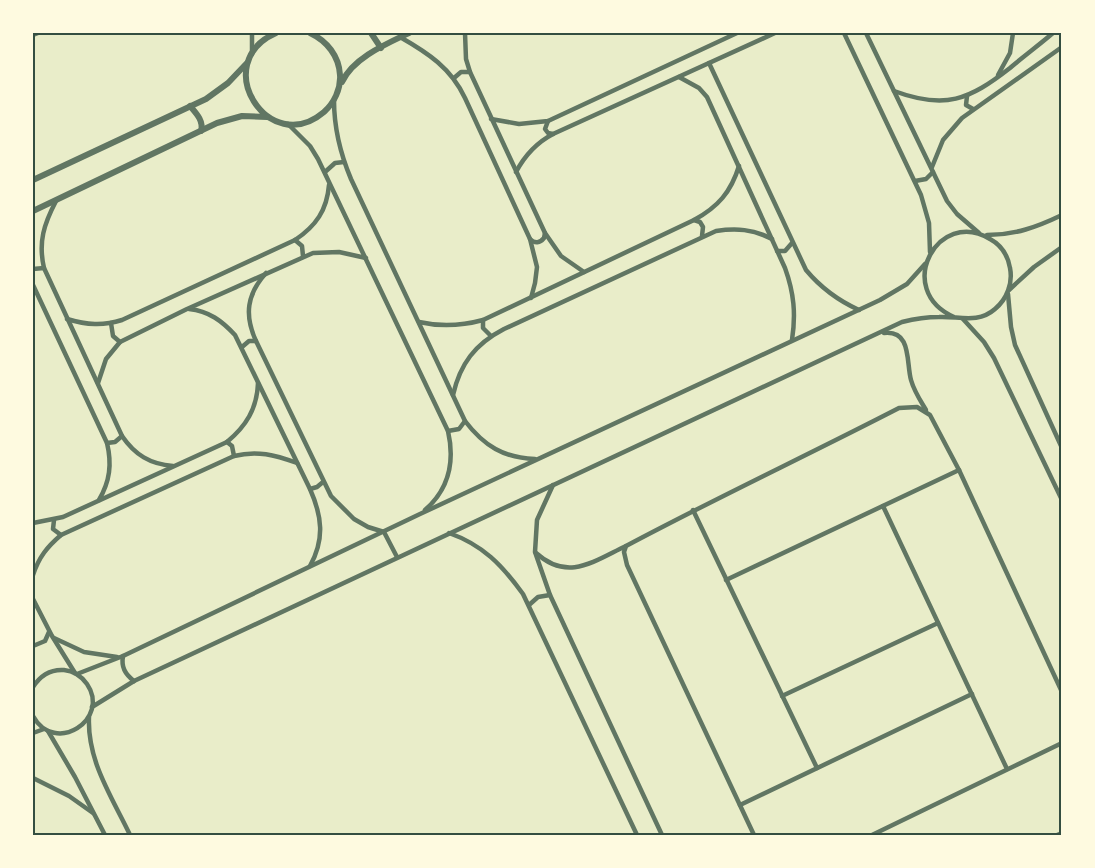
<svg xmlns="http://www.w3.org/2000/svg" width="1095" height="868" viewBox="0 0 1095 868" font-family="Ubuntu,sans-serif">
	<style>
		.lines { fill: none; stroke-linecap: round; stroke-linejoin: round }
		.minor { stroke: #617663; stroke-width: 4.5 }
		.tertiary { stroke: #617663; stroke-width: 6 }
		.neatline { fill: none; stroke: #344e41; stroke-width: 2 }
	</style>
	<rect width="100%" height="100%" fill="#e9edc9"/>
	<g class="lines">
		<g class="minor">
			<polyline points="465,33 466,59 470,72 545,233 561,256 584,272"/>
			<polyline points="844,33 921,195 929,223 930,252"/>
			<polyline points="866,33 947,201 957,214 979,233"/>
			<polyline points="33,35 38,33"/>
			<path d="M400,37C428,53 451,68 465,98L530,239L537,267L535,283L531,298"/>
			<polyline points="252,54 252,33"/>
			<path d="M709,63L806,270C821,288 837,300 859,310"/>
			<polyline points="998,75 1010,53 1013,33"/>
			<path d="M679,77L699,88L707,97L785,268C794,293 796,314 792,340"/>
			<polyline points="454,78 461,72 470,72"/>
			<path d="M894,91C945,110 969,100 1010,68C1024,56 1039,45 1053,33"/>
			<polyline points="967,96 966,105 973,109"/>
			<path d="M334,100C334,129 340,153 351,179L465,421C484,446 504,458 535,459"/>
			<polyline points="491,119 519,124 548,121 737,33"/>
			<polyline points="548,121 545,129 548,133 553,134"/>
			<path d="M288,124L310,146L318,159L448,431C455,462 449,489 425,510"/>
			<polyline points="932,167 943,140 962,118 1062,47"/>
			<polyline points="325,172 335,163 344,162"/>
			<path d="M516,172C525,155 536,143 553,134L775,33"/>
			<polyline points="915,181 926,179 933,172"/>
			<path d="M56,201C44,224 38,242 44,268L122,436C135,455 150,464 173,466"/>
			<polyline points="694,220 700,222 703,227 702,236"/>
			<path d="M987,235C1015,235 1037,227 1062,215"/>
			<path d="M530,239C535,244 540,243 544,238L545,233"/>
			<polyline points="295,240 302,246 303,256"/>
			<polyline points="777,251 785,251 792,243"/>
			<polyline points="33,269 44,268"/>
			<path d="M266,273C247,294 244,315 256,341L331,496L354,519L368,527L384,532L397,557"/>
			<path d="M33,285L107,443C112,464 110,481 99,500"/>
			<polyline points="1009,290 1034,267 1062,247"/>
			<polyline points="1008,294 1011,327 1015,345 1062,448"/>
			<path d="M189,309C209,311 222,321 235,335L310,489C322,516 325,539 310,566"/>
			<path d="M67,319C87,325 103,326 122,320L295,240C316,226 327,210 329,185"/>
			<polyline points="963,319 984,342 994,358 1062,500"/>
			<polyline points="483,320 483,328 491,336"/>
			<path d="M419,322C441,327 461,326 483,320L694,220C718,207 731,192 739,166"/>
			<polyline points="111,323 113,336 120,342"/>
			<path d="M884,333C912,330 906,362 911,380C914,391 920,400 926,410"/>
			<polyline points="242,347 249,341 256,341"/>
			<polyline points="98,383 106,359 120,342 187,309 313,253 339,252 366,258"/>
			<path d="M453,395C460,364 475,344 504,329L716,231C736,228 753,229 772,239"/>
			<polyline points="448,431 459,429 465,421"/>
			<polyline points="227,442 232,446 234,456"/>
			<polyline points="107,443 115,442 122,436"/>
			<polyline points="553,485 537,520 535,552 550,595 662,835"/>
			<polyline points="310,489 317,487 323,482"/>
			<polyline points="883,506 1007,769"/>
			<polyline points="693,510 817,768"/>
			<polyline points="54,520 53,529 61,535"/>
			<path d="M33,523L63,517L227,442C246,426 257,409 258,383"/>
			<path d="M449,533C483,545 502,565 523,594L637,835"/>
			<path d="M536,553C568,582 594,561 626,546"/>
			<path d="M33,575C39,557 47,547 61,535L234,456C257,450 275,455 297,463"/>
			<polyline points="726,580 959,470"/>
			<polyline points="33,599 52,636 75,673"/>
			<polyline points="529,605 538,597 550,595"/>
			<polyline points="54,638 84,652 117,657"/>
			<polyline points="33,646 45,641 49,632"/>
			<path d="M123,656C121,667 125,674 134,681"/>
			<polyline points="77,674 123,656 420,514 880,300 907,284 925,264"/>
			<path d="M33,687C40,676 50,669 64,670C74,671 82,677 87,684C111,719 55,756 33,716"/>
			<polyline points="782,696 938,623"/>
			<path d="M92,707L134,681L902,322C914,319 926,317 939,317C959,316 978,324 995,309C1007,299 1013,283 1010,268C1008,256 1001,245 990,239C938,207 893,290 954,317"/>
			<path d="M89,717C87,761 112,797 130,835"/>
			<polyline points="48,731 75,777 105,835"/>
			<polyline points="33,733 44,729"/>
			<polyline points="33,778 69,796 93,813"/>
			<polyline points="740,805 972,694"/>
			<path d="M754,835L627,565L624,552L626,546C716,498 808,455 899,408L917,407L930,415L959,470L1062,692"/>
			<polyline points="872,835 1062,743"/>
			<polyline points="1057,835 1062,833"/>
		</g>
		<g class="tertiary">
			<path d="M276,33C208,63 269,159 324,112C334,103 341,89 340,75C339,56 327,41 310,33"/>
			<polyline points="371,33 381,48"/>
			<path d="M342,82C353,58 386,44 409,33"/>
			<path d="M190,106C196,113 204,121 201,131"/>
			<polyline points="33,180 206,99 228,83 247,63"/>
			<polyline points="33,211 217,123 242,116 267,117"/>
		</g>
	</g>
	<rect width="1095" height="868" fill="none" stroke="#fefae0" stroke-width="69"/>
	<rect x="34" y="34" width="1026" height="800" class="neatline"/>
</svg>
